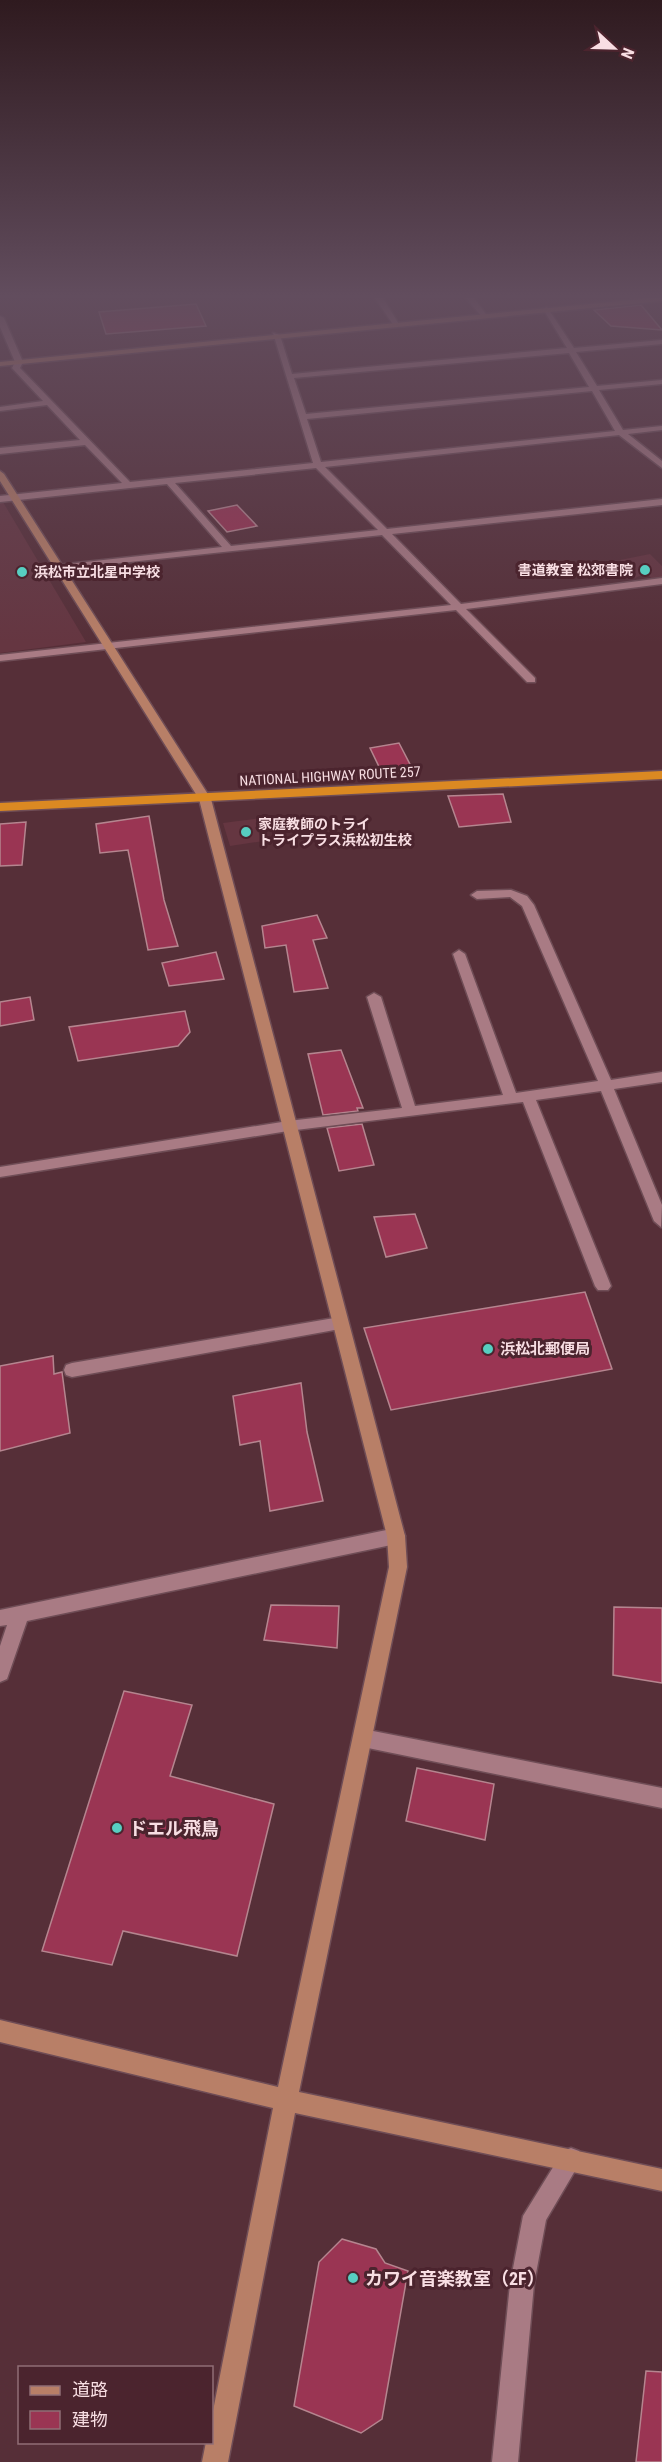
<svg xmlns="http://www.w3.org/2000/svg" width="662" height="2462" viewBox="0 0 662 2462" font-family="'Roboto Condensed','Noto Sans JP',sans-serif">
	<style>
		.built { fill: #653641 }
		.building { fill: #9a3553; stroke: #b5858f; stroke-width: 1.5 }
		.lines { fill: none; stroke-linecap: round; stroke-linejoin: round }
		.street-casing { stroke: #6f4d56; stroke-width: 3 }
		.secondary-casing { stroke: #6f4d56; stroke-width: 3 }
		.highway-casing { stroke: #6f4d56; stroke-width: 3 }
		.street { fill: #a97b84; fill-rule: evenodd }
		.secondary { fill: #b87f67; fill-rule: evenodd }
		.highway { fill: #db8922; fill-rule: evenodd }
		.poi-dot { fill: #57cec1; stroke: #4b242e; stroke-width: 2 }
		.labels { text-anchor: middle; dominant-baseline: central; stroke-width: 6; stroke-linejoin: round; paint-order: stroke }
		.far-poi-label { font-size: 14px; font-weight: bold; fill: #f8dee3; stroke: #4b242e; text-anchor: start }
		.far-street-label { font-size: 14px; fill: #f8dee3; stroke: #4b242e }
		.poi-label { font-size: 15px; font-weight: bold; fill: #f8dee3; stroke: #4b242e; text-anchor: start }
		.near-poi-label { font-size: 18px; font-weight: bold; fill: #f8dee3; stroke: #4b242e; text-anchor: start }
	</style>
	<rect width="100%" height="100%" fill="#562f38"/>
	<g class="built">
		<polygon points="0,502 3,502 86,642 0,653"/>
		<polygon points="650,554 662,566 662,577 652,579 646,573 635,578 620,560"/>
		<polygon points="262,818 270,840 230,846 223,823"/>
	</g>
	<g class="building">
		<polygon points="196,304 206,326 106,334 99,312"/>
		<polygon points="641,305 662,330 611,326 594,310"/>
		<polygon points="237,505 257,526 227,532 208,511"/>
		<polygon points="399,743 413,770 383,775 370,748"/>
		<polygon points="503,794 511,822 459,827 448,796"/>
		<polygon points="149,816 164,900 178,946 148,950 128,850 100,853 96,824"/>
		<polygon points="26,822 22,865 0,866 0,824"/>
		<polygon points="317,915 327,938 313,940 328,988 294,992 286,945 265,948 262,926"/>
		<polygon points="216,952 224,979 169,986 162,963"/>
		<polygon points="30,997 34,1020 0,1026 0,1002"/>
		<polygon points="185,1011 190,1032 178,1046 78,1061 69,1027"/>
		<polygon points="341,1050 363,1108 357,1108 358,1111 323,1115 308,1054"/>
		<polygon points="362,1124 374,1165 339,1171 327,1128"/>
		<polygon points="415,1214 427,1248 386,1257 374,1217"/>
		<polygon points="585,1292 612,1369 391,1410 364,1328"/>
		<polygon points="53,1356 54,1374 62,1372 70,1433 0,1451 0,1366"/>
		<polygon points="301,1383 307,1432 323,1501 270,1511 260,1441 240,1445 233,1396"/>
		<polygon points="271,1605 339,1606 337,1648 264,1640"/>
		<polygon points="614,1607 662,1608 662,1683 613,1675"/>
		<polygon points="124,1691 192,1705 170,1776 274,1804 237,1956 123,1931 112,1965 42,1951"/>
		<polygon points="417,1768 494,1784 485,1840 406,1821"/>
		<polygon points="342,2239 376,2249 385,2263 408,2271 382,2419 361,2433 294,2406 319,2262"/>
		<polygon points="646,2371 662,2372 662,2462 636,2462"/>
	</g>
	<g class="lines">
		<g class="street-casing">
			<g id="street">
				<polygon points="375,298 383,298 400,326 394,326"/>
				<polygon points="466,298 474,298 488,317 482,317"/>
				<path d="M547,307L574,348L662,340V344L576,352L597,386L662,380V384L599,390L623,430L662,426V430L628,434L662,461V468L619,435L325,467L387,529L662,499V505L392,534L461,604L662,578V584L466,609L535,678V682H527L456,610L0,661V655L451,605L382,535L55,570V566L58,565L222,547L167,484L0,502V496L122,483L85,445L0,454V448L80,440L47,405L0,411V407L43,401L12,368L15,362L0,327V316L4,318L23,362L20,368L130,482L313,463L273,333L280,335L292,374L567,348L543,309ZM569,353L589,387L306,414L294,378ZM592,391L615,431L321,462L307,419ZM316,468L378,530L231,546L175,483Z"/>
				<polygon points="511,890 527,896 534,905 611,1080 662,1072 662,1082 614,1089 662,1205 661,1227 654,1221 601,1091 536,1100 611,1286 608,1290 598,1290 595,1286 523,1102 288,1131 0,1177 0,1167 288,1121 402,1108 367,997 374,993 381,997 415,1106 503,1095 453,954 459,950 465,954 516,1093 598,1081 522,906 510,897 477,899 471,895 477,891"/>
				<polygon points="340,1317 346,1319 348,1323 346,1327 340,1329 72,1377 66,1375 64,1370 66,1365 72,1363"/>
				<polygon points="396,1528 402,1530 405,1536 402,1542 396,1544 27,1621 7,1679 0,1682 0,1646 7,1625 0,1626 0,1610"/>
				<polygon points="363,1729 662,1788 662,1808 363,1747 356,1745 353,1738 356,1731"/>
				<polygon points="571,2148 579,2151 582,2159 546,2220 534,2284 518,2462 492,2462 510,2284 523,2216 563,2151"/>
			</g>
		</g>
		<g class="secondary-casing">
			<g id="secondary">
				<polygon points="651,298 662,298 662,301 0,366 0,362"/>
				<polygon points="0,471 4,474 211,799 405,1536 407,1567 299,2092 662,2169 662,2191 295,2113 228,2462 202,2462 206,2442 212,2442 212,2416 273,2108 0,2042 0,2020 278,2087 389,1567 387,1536 199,799 0,481"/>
			</g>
		</g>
		<g class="highway-casing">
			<polygon id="highway" points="662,771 662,779 0,811 0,803"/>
		</g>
		<use href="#street" class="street"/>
		<use href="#secondary" class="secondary"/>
		<use href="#highway" class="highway"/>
	</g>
	<linearGradient id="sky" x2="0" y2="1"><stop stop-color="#2f1a1f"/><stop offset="0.46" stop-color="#624d5e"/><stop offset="1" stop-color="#624d5e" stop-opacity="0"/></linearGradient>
	<rect width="662" height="643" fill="url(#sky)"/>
	<g class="poi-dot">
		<circle cx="645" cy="570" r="6"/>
		<circle cx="22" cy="572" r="6"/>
		<circle cx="246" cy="832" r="6"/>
		<circle cx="488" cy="1349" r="6"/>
		<circle cx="117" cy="1828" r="6"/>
		<circle cx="353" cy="2278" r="6"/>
	</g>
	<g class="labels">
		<g class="far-poi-label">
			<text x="633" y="570" text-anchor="end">書道教室 松郊書院</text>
			<text x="34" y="572">浜松市立北星中学校</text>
			<text x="258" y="824">家庭教師のトライ<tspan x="258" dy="16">トライプラス浜松初生校</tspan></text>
		</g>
		<g class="far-street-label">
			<text transform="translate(330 776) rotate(-3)">NATIONAL HIGHWAY ROUTE 257</text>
		</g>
		<g class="poi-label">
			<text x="500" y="1349">浜松北郵便局</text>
		</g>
		<g class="near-poi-label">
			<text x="129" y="1828">ドエル飛鳥</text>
			<text x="365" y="2278">カワイ音楽教室（2F）</text>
		</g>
	</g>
	<rect x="18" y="2366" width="195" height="78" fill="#4b242e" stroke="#906e76" stroke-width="1.5"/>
	<rect x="30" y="2386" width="30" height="9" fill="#b87f67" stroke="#906e76" stroke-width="1.5"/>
	<text x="72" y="2396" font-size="18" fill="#f8dee3">道路</text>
	<rect x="30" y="2411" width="30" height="18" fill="#9a3553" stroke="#906e76" stroke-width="1.5"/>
	<text x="72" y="2426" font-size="18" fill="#f8dee3">建物</text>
	<g transform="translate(614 48) rotate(112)" stroke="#4b242e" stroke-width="4.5" paint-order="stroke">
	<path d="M0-4.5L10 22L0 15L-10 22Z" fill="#f8dee3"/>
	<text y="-9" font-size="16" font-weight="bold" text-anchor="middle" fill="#f8dee3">N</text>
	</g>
</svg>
